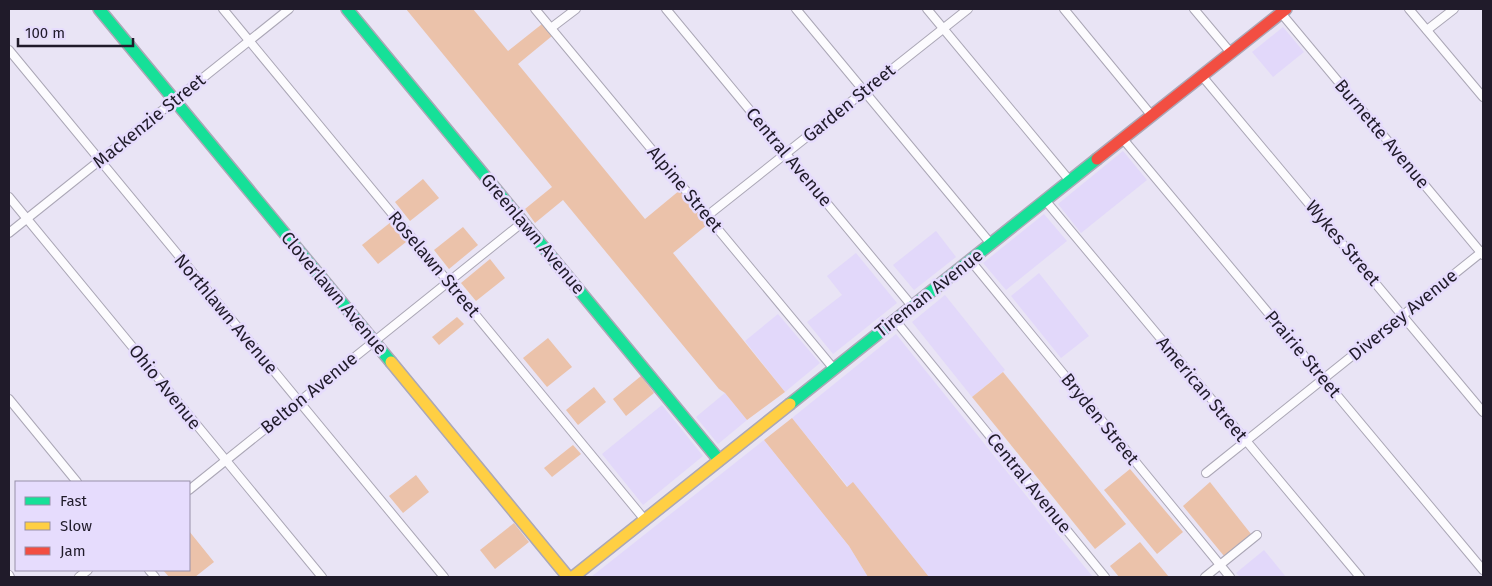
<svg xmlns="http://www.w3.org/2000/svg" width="1492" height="586" viewBox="0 0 1492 586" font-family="'Fira Sans',sans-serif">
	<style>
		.built { fill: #e2d8fa }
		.green { fill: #ebc2aa }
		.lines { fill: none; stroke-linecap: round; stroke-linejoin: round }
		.street-casing { stroke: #aba7b6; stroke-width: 10 }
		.fast-casing { stroke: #aba7b6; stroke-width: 14 }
		.slow-casing { stroke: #aba7b6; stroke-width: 14 }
		.jam-casing { stroke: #aba7b6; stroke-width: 14 }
		.street { stroke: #fcfbfe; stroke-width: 8 }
		.fast { stroke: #16e098; stroke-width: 11 }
		.slow { stroke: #ffcf43; stroke-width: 11 }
		.jam { stroke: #f24e42; stroke-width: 11 }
		.labels { text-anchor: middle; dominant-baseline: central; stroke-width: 5; stroke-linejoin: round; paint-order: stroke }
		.street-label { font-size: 18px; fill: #201b2a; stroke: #e6dcfd }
	</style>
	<rect width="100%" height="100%" fill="#e9e4f5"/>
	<g class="built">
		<polygon points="1283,27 1304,52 1273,77 1252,52"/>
		<polygon points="1123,151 1147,180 1081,233 1058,204"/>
		<polygon points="1044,214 1067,241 1006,290 983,263"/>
		<polygon points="936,231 956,257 914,290 893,265"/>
		<polygon points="856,253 897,303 833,354 807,322 842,295 827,276"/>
		<polygon points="1039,273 1089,336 1061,358 1011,296"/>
		<polygon points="945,295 1005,370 972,397 912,322"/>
		<polygon points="778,314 820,363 785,392 745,341"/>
		<polygon points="896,334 1041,514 1093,577 929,577 853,483 848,487 792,418"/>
		<polygon points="725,393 747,420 718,444 696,417"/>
		<polygon points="662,405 703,456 643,505 602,454"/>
		<polygon points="764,440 849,546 868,577 591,577"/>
		<polygon points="1264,550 1286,577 1240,577 1236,573"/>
	</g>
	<g class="green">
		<polygon points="406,9 473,9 508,51 542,24 552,36 518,64 645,219 680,190 708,224 673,253 785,392 747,420 725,393 719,389 563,200 535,223 525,209 552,187"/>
		<polygon points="423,179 439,198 410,221 395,202"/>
		<polygon points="391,222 406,242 378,264 362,245"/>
		<polygon points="463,227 478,245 449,269 434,250"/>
		<polygon points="490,259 505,278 476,301 461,283"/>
		<polygon points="457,317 464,324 439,345 432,337"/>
		<polygon points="548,338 572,367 547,387 523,358"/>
		<polygon points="1003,372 1126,524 1095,549 972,397"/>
		<polygon points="641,376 654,393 626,416 613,399"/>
		<polygon points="594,387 606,402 578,425 566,410"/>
		<polygon points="792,418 847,487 853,482 929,577 868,577 849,546 764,440"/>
		<polygon points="573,445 581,454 552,477 544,468"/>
		<polygon points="1130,469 1183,532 1157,554 1104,490"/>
		<polygon points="416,475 429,492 403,513 389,496"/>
		<polygon points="1210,482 1251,534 1224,556 1183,506"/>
		<polygon points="514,523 529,542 495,569 480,550"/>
		<polygon points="189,531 214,562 195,577 169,577 163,570 189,570"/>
		<polygon points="1140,542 1169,577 1119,577 1110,566"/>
	</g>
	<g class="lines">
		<g class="street-casing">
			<g id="street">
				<polyline points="223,9 645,520"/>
				<polyline points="535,9 834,369"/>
				<polyline points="666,9 912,306"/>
				<polyline points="796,9 991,244"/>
				<polyline points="927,9 1070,181"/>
				<polyline points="1064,9 1152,116"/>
				<polyline points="1194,9 1231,53"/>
				<polyline points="1409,9 1483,97"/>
				<polyline points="1281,13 1483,255"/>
				<polyline points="551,28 576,9"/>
				<polyline points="1427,30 1454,9"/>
				<polyline points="9,50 444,577"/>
				<polyline points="1202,76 1483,412"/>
				<polyline points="1123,139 1483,570"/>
				<polyline points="9,197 322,577"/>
				<polyline points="1045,200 1360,577"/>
				<polyline points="707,216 968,9"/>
				<polyline points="9,233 289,9"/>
				<polyline points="970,260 1230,577"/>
				<polyline points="895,320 1105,577"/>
				<polyline points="9,399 77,482"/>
				<polyline points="1206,473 1483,251"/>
				<polyline points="189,490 523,222"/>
				<polyline points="149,570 155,577"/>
				<polyline points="9,575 10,577"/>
				<polyline points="79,577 88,570"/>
				<polyline points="1205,577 1257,535"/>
			</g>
		</g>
		<g class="fast-casing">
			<g id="fast">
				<polyline points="99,9 391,362"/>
				<polyline points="347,9 719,460"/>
				<polyline points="790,404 1097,159"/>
			</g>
		</g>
		<g class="slow-casing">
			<g id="slow">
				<polyline points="391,362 568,577"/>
				<polyline points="573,577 790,404"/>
			</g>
		</g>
		<g class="jam-casing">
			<polyline id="jam" points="1097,159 1286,9"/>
		</g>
		<use href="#street" class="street"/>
		<use href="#fast" class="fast"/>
		<use href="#slow" class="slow"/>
		<use href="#jam" class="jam"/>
	</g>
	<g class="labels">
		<g class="street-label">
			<text transform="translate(849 103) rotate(-39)">Garden Street</text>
			<text transform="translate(149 121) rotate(-39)">Mackenzie Street</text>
			<text transform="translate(1382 134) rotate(50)">Burnette Avenue</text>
			<text transform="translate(789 157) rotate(50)">Central Avenue</text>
			<text transform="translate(685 189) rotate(50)">Alpine Street</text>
			<text transform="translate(533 234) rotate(50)">Greenlawn Avenue</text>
			<text transform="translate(1343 243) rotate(50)">Wykes Street</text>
			<text transform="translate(434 264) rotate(50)">Roselawn Street</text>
			<text transform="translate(334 293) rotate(50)">Cloverlawn Avenue</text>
			<text transform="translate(929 293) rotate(-38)">Tireman Avenue</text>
			<text transform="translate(226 314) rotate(50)">Northlawn Avenue</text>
			<text transform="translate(1403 315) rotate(-39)">Diversey Avenue</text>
			<text transform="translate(1303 354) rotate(50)">Prairie Street</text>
			<text transform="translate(165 387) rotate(51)">Ohio Avenue</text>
			<text transform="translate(1202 389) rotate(50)">American Street</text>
			<text transform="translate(309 393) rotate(-39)">Belton Avenue</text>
			<text transform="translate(1100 419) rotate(51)">Bryden Street</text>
			<text transform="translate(1029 483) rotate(51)">Central Avenue</text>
		</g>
	</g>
	<rect width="1492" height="586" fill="none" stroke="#201b2a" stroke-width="20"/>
	<rect x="15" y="481" width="175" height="90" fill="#e6dcfd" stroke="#978fa9"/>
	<rect x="25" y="497" width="25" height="8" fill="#16e098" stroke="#978fa9"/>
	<text x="60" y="506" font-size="15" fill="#201b2a">Fast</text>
	<rect x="25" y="522" width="25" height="8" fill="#ffcf43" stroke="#978fa9"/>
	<text x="60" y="531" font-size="15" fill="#201b2a">Slow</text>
	<rect x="25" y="547" width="25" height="8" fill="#f24e42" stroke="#978fa9"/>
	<text x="60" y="556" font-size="15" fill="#201b2a">Jam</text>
	<path d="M18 38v8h115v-8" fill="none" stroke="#201b2a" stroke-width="2.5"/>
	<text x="25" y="38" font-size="15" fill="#201b2a" stroke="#e6dcfd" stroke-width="4" paint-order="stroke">100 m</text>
</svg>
